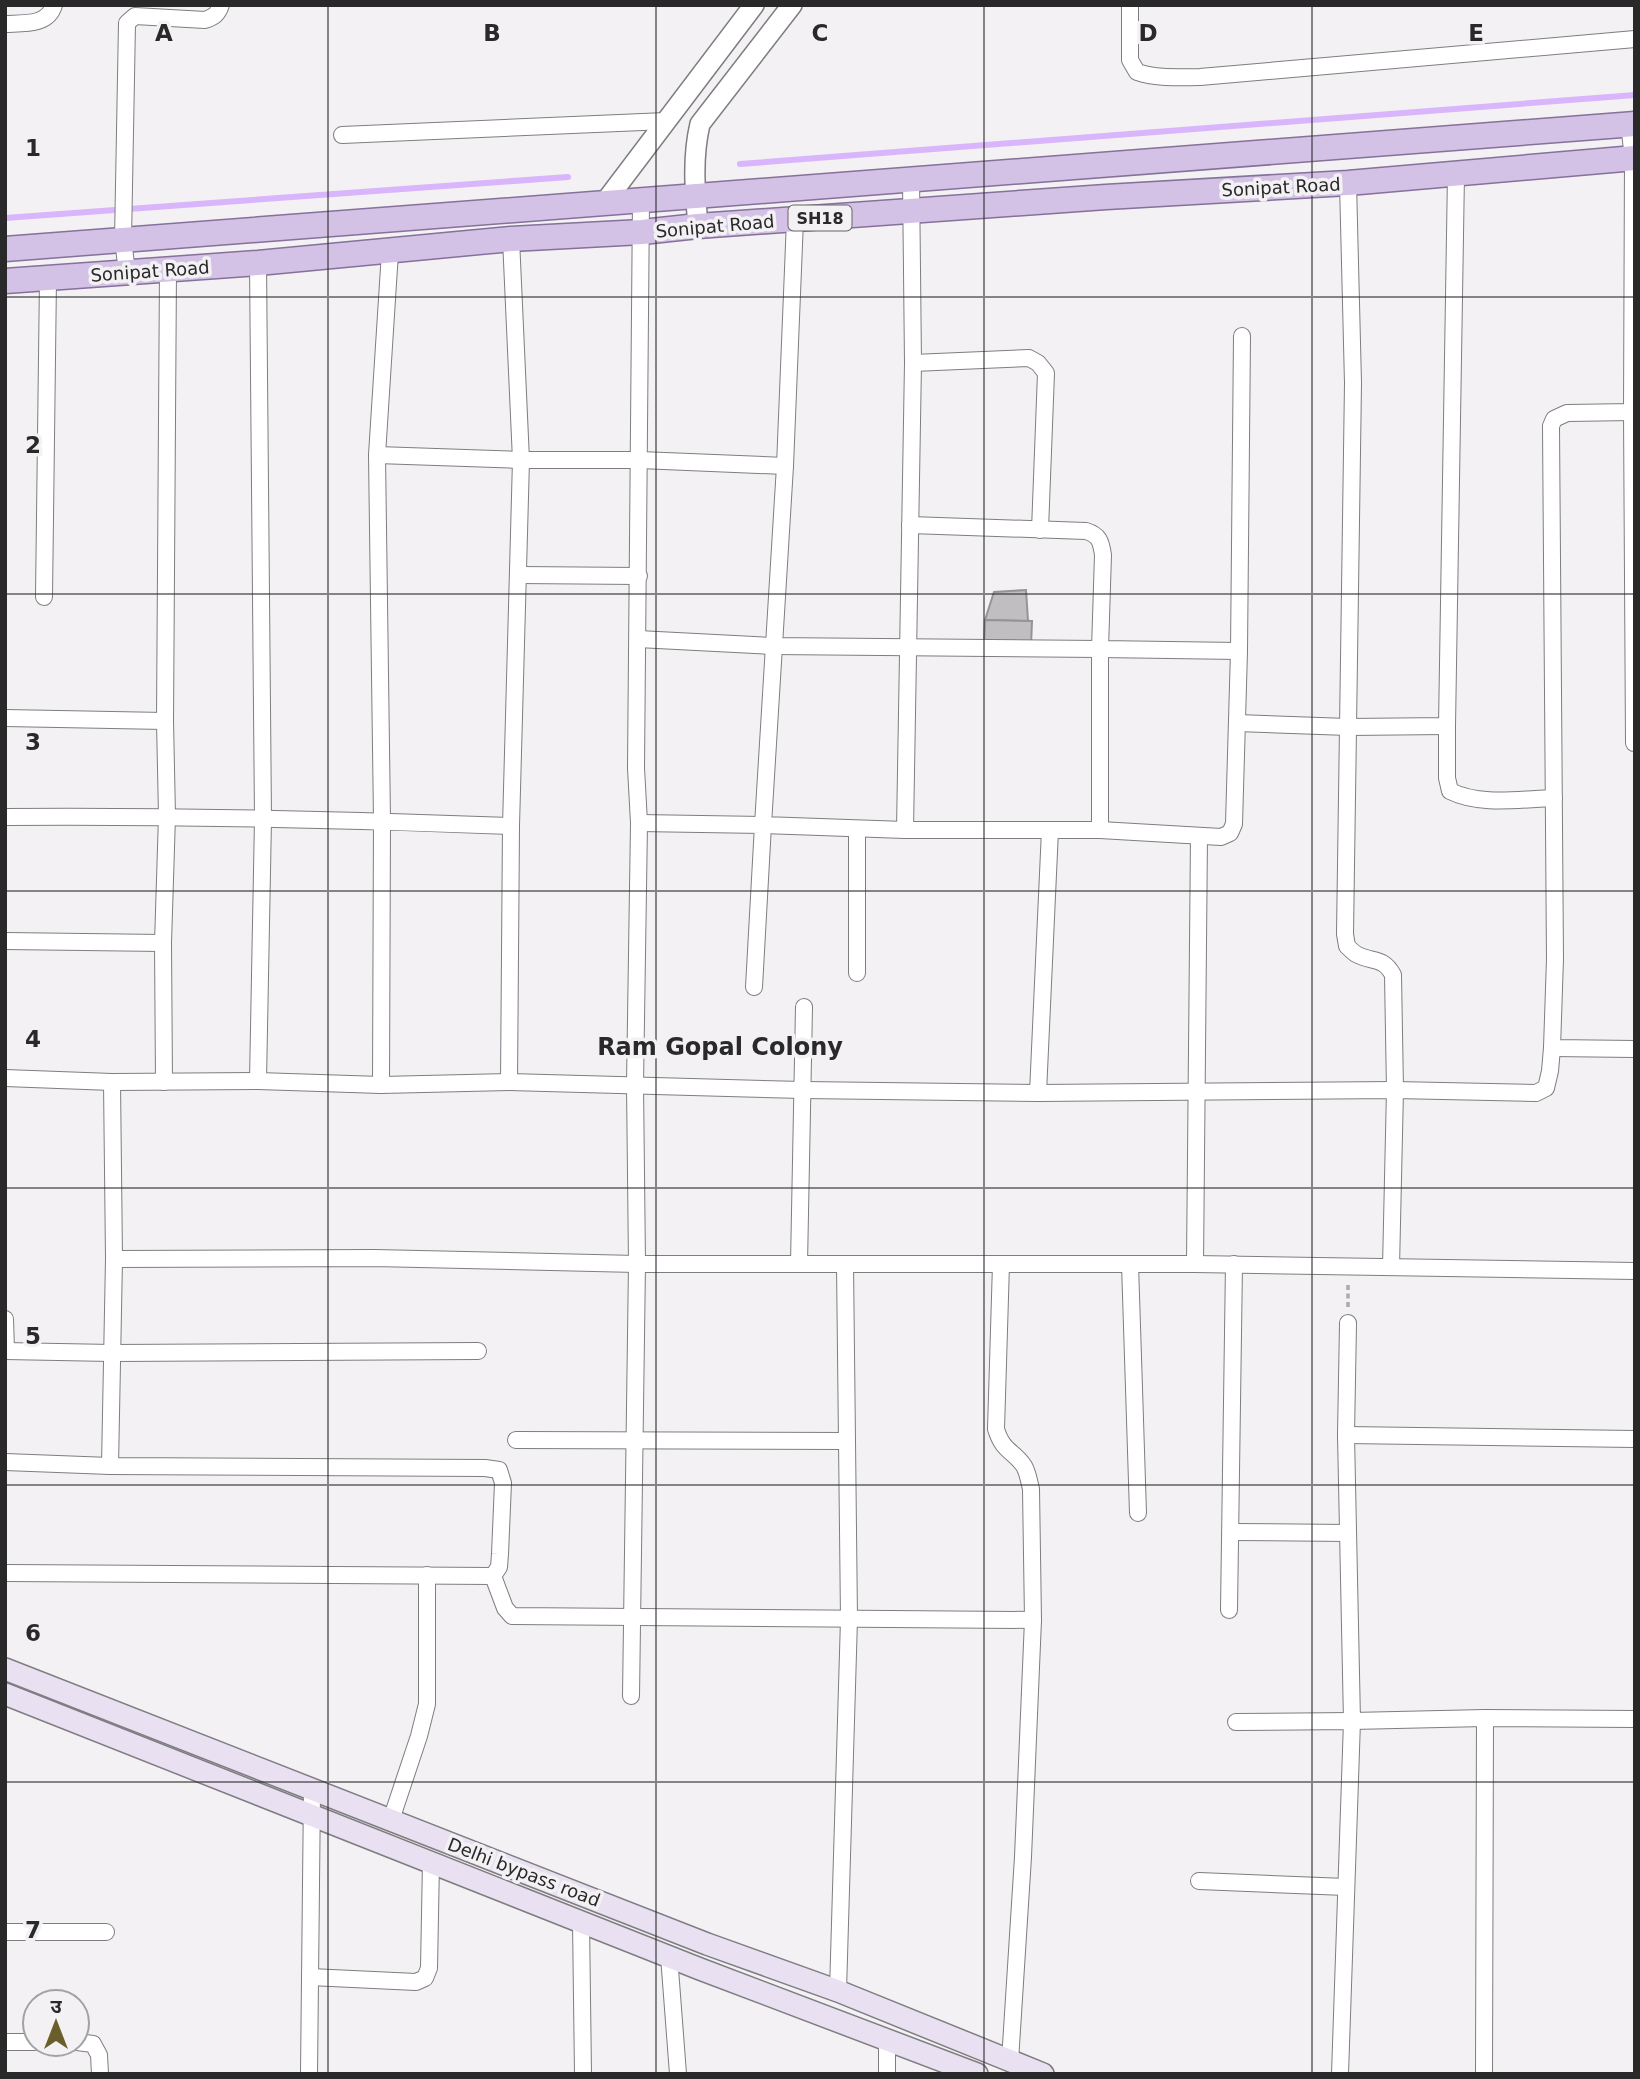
<svg xmlns="http://www.w3.org/2000/svg" width="1640" height="2079" viewBox="0 0 1640 2079" font-family="'DejaVu Sans','Noto Sans Devanagari',sans-serif">
	<style>
		.lines { fill: none; stroke-linecap: round; stroke-linejoin: round }
		.stream { stroke: #d9b6fb; stroke-width: 6 }
		.building { fill: #c0bec1; stroke: #949395; stroke-width: 2 }
		.minor-casing { stroke: #7e7d80; stroke-width: 18 }
		.tertiary-casing { stroke: #7e7d80; stroke-width: 22 }
		.secondary-casing { stroke: #7e7d80; stroke-width: 24 }
		.primary-casing { stroke: #857199; stroke-width: 27 }
		.path { stroke: #acabad; stroke-width: 3.5; stroke-dasharray: 5 3.5; stroke-linecap: butt }
		.minor { stroke: #fff; stroke-width: 16 }
		.tertiary { stroke: #fff; stroke-width: 19 }
		.secondary { stroke: #e9e0f2; stroke-width: 21 }
		.primary { stroke: #d4c1e6; stroke-width: 24 }
		.grid { fill: none; stroke: #29292a; stroke-width: 2; stroke-opacity: 0.55 }
		.labels { text-anchor: middle; dominant-baseline: central; stroke-width: 7; stroke-linejoin: round; paint-order: stroke }
		.shield { fill: #f3f1f4; stroke: #666567; stroke-width: 2 }
		.shield-label { font-size: 16px; font-weight: bold; fill: #29292a }
		.street-label { font-size: 18px; fill: #29292a; stroke: #f3f1f4 }
		.district-label { font-size: 24px; font-weight: bold; fill: #29292a; stroke: #f3f1f4 }
		.grid-label { font-size: 23px; text-anchor: middle; font-weight: bold; fill: #29292a; stroke: #f3f1f4; stroke-width: 7; stroke-linejoin: round; paint-order: stroke }
	</style>
	<rect width="100%" height="100%" fill="#f3f1f4"/>
	<g class="lines">
		<g class="stream">
			<polyline points="740,164 1635,95"/>
			<polyline points="5,218 568,177"/>
		</g>
	</g>
	<g class="building">
		<polygon points="1026,590 1028,621 985,620 994,592"/>
		<polygon points="985,620 1032,621 1031,646 984,644"/>
	</g>
	<g class="lines">
		<g class="minor-casing">
			<g id="minor">
				<path d="M1130,5V60L1137,72C1158,79 1179,77 1200,77L1635,39"/>
				<path d="M5,24C23,23 48,26 54,5"/>
				<polyline points="1629,124 1633,158 1632,412 1567,413 1554,419 1551,426 1555,959 1552,1048 1635,1049"/>
				<polyline points="342,135 666,121"/>
				<path d="M1348,183L1353,383L1345,934L1347,946C1350,949 1353,952 1356,954C1372,963 1383,956 1393,975L1395,1090L1391,1267"/>
				<polyline points="511,239 521,460 511,826 509,1082 803,1090 1038,1093 1050,830 905,830 763,825 785,466 795,220"/>
				<polyline points="258,263 263,819 258,1081"/>
				<path d="M127,272L123,240L127,23L135,16L205,20C214,17 218,14 221,5"/>
				<polyline points="913,363 1029,358 1038,363 1046,373 1040,530"/>
				<polyline points="1632,412 1634,743"/>
				<polyline points="377,455 521,460 640,460 785,466"/>
				<path d="M910,525L1086,531C1099,535 1101,541 1103,555L1100,649L1239,651"/>
				<polyline points="519,575 639,576"/>
				<polyline points="44,597 48,278"/>
				<polyline points="638,639 773,646 1100,649 1100,830 1050,830"/>
				<polyline points="5,718 165,721"/>
				<polyline points="1237,723 1348,727 1447,726 1456,174"/>
				<path d="M1447,726V778L1450,791C1480,806 1520,799 1554,798"/>
				<path d="M5,817C174,816 342,819 511,826"/>
				<polyline points="639,823 763,825 754,987"/>
				<polyline points="905,830 913,363 911,178"/>
				<polyline points="1100,830 1221,837 1230,833 1234,824 1239,651 1242,336"/>
				<polyline points="5,941 163,943"/>
				<polyline points="857,973 857,829"/>
				<polyline points="5,1078 112,1082"/>
				<polyline points="164,1082 163,943 167,816 165,721 168,269"/>
				<polyline points="509,1082 381,1085 258,1081 112,1082 114,1259 374,1258 637,1264 1195,1264 1199,836"/>
				<polyline points="381,1085 382,820 377,455 390,252"/>
				<polyline points="1038,1093 1395,1090 1536,1093 1546,1088 1550,1071 1552,1048"/>
				<polyline points="114,1259 110,1466 485,1468 499,1470 503,1483 500,1554 499,1567 493,1576"/>
				<polyline points="799,1264 804,1007"/>
				<polyline points="845,1264 847,1441"/>
				<path d="M1001,1264L996,1429C1003,1452 1013,1450 1024,1466C1028,1473 1029,1481 1031,1489L1033,1620L1023,1857L1010,2061"/>
				<polyline points="1130,1264 1138,1513"/>
				<polyline points="1195,1264 1635,1271"/>
				<polyline points="5,1319 6,1351"/>
				<polyline points="1348,1323 1346,1435 1352,1721 1485,1718 1635,1719"/>
				<polyline points="5,1351 112,1353 478,1351"/>
				<polyline points="1346,1435 1635,1439"/>
				<polyline points="516,1440 847,1441 849,1619 838,1991"/>
				<polyline points="5,1462 110,1466"/>
				<polyline points="1231,1532 1348,1533"/>
				<polyline points="5,1573 493,1576"/>
				<polyline points="493,1576 505,1608 512,1616 1033,1620"/>
				<polyline points="1229,1610 1234,1264"/>
				<polyline points="631,1696 637,1264 635,1085 639,823 636,768 641,199"/>
				<polyline points="1236,1722 1352,1721 1340,2074"/>
				<polyline points="391,1820 419,1736 427,1704 427,1575"/>
				<polyline points="1199,1881 1346,1887"/>
				<polyline points="581,1921 583,2074"/>
				<polyline points="5,1932 106,1932"/>
				<polyline points="669,1956 678,2074"/>
				<polyline points="310,1977 416,1982 425,1978 429,1968 431,1862"/>
				<polyline points="5,2042 35,2042"/>
				<polyline points="77,2042 93,2044 99,2055 100,2074"/>
				<polyline points="309,2074 312,1790"/>
				<polyline points="887,2074 887,2039"/>
				<polyline points="1484,2074 1485,1718"/>
			</g>
		</g>
		<g class="tertiary-casing">
			<g id="tertiary">
				<polyline points="605,202 754,5"/>
				<path d="M698,226C695,191 692,158 700,124L792,5"/>
			</g>
		</g>
		<g class="secondary-casing">
			<g id="secondary">
				<polyline points="5,1669 707,1944 838,1991 1043,2074"/>
				<polyline points="5,1694 700,1969 977,2074"/>
			</g>
		</g>
		<g class="primary-casing">
			<g id="primary">
				<polyline points="5,249 1635,124"/>
				<polyline points="5,281 258,263 511,239 642,232 698,226 1106,197 1348,183 1635,158"/>
			</g>
		</g>
		<polyline class="path" points="1348,1307 1348,1283"/>
		<use href="#minor" class="minor"/>
		<use href="#tertiary" class="tertiary"/>
		<use href="#secondary" class="secondary"/>
		<use href="#primary" class="primary"/>
	</g>
	<path class="grid" d="M328,5V2074M656,5V2074M984,5V2074M1312,5V2074M5,297H1635M5,594H1635M5,891H1635M5,1188H1635M5,1485H1635M5,1782H1635"/>
	<g class="labels">
		<rect class="shield" x="788.5" y="205.5" width="63" height="25" rx="5"/>
		<g class="shield-label">
			<text x="820" y="218">SH18</text>
		</g>
		<g class="street-label">
			<text transform="translate(1281 187) rotate(-3)">Sonipat Road</text>
			<text transform="translate(715 226) rotate(-5)">Sonipat Road</text>
			<text transform="translate(150 271) rotate(-4)">Sonipat Road</text>
			<text transform="translate(524 1872) rotate(21)">Delhi bypass road</text>
		</g>
		<g class="district-label">
			<text x="720" y="1047">Ram Gopal Colony</text>
		</g>
	</g>
	<g class="grid-label">
		<text x="164" y="41">A</text>
		<text x="492" y="41">B</text>
		<text x="820" y="41">C</text>
		<text x="1148" y="41">D</text>
		<text x="1476" y="41">E</text>
		<text x="33" y="156">1</text>
		<text x="33" y="453">2</text>
		<text x="33" y="750">3</text>
		<text x="33" y="1047">4</text>
		<text x="33" y="1344">5</text>
		<text x="33" y="1641">6</text>
		<text x="33" y="1938">7</text>
	</g>
	<rect width="1640" height="2079" fill="none" stroke="#29292a" stroke-width="14"/>
	<g transform="translate(56 2023)"><circle r="33" fill="#f3f1f4" stroke="#a2a1a3" stroke-width="2"/>
	<path d="M0-5L12 26L0 18L-12 26Z" fill="#6a5f2c"/>
	<text y="-10" font-size="19" font-weight="bold" text-anchor="middle" fill="#29292a">उ</text>
	</g>
</svg>
